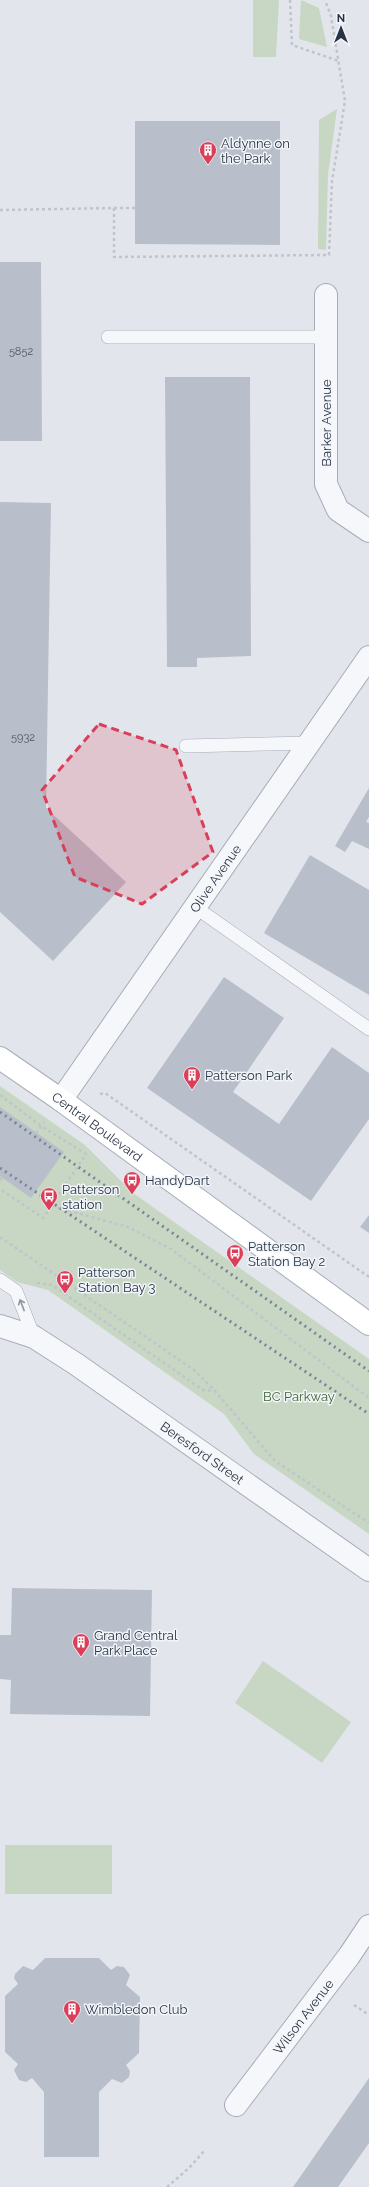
<svg xmlns="http://www.w3.org/2000/svg" width="369" height="2187" viewBox="0 0 369 2187" font-family="Raleway,sans-serif">
	<style>
		.green { fill: #c8d7c3 }
		.building { fill: #b9bfca }
		.lines { fill: none; stroke-linecap: round; stroke-linejoin: round }
		.lane-casing { stroke: #a6adb7; stroke-width: 14 }
		.street-casing { stroke: #a6adb7; stroke-width: 24 }
		.secondary-casing { stroke: #a6adb7; stroke-width: 24 }
		.path { stroke: #c0c4cb; stroke-width: 2.5; stroke-dasharray: 3 3; stroke-linecap: butt }
		.lane { stroke: #f6f7fa; stroke-width: 13 }
		.street { stroke: #f6f7fa; stroke-width: 22 }
		.secondary { stroke: #fff; stroke-width: 22 }
		.rail { stroke: #7a8697; stroke-width: 3; stroke-dasharray: 2 4; stroke-linecap: butt }
		.oneway { stroke: #8f96a0 }
		.marked { fill: #da3e58; fill-opacity: 0.2; stroke: #da3e58; stroke-width: 3; stroke-dasharray: 8 5; stroke-linejoin: round }
		.labels { text-anchor: middle; dominant-baseline: central; stroke-width: 3; stroke-linejoin: round; paint-order: stroke }
		.number-label { font-size: 11px; fill: #4c5767 }
		.poi-label { font-size: 13px; fill: #283446; stroke: #f2f5f9; text-anchor: start }
		.street-label { font-size: 13px; fill: #283446; stroke: #f2f5f9 }
		.park-label { font-size: 13px; fill: #3e6334; stroke: #f2f5f9 }
	</style>
	<rect width="100%" height="100%" fill="#e2e6ec"/>
	<g class="green">
		<polygon points="253,0 279,0 276,57 253,57"/>
		<polygon points="301,0 319,8 327,47 299,39"/>
		<polygon points="337,109 328,175 326,250 318,249 319,120"/>
		<polygon points="0,1086 85,1145 133,1193 369,1359 369,1534 254,1454 224,1414 48,1290 17,1282 0,1270"/>
		<polygon points="263,1661 351,1722 322,1763 235,1703"/>
		<rect x="5" y="1845" width="107" height="49"/>
	</g>
	<g class="building">
		<polygon points="135,121 280,121 280,245 135,244"/>
		<polygon points="0,262 41,262 42,441 0,441"/>
		<polygon points="165,377 250,377 251,656 197,658 197,667 167,667"/>
		<polygon points="0,502 51,503 46,808 126,882 53,961 0,912"/>
		<polygon points="369,788 369,817 366,822 369,823 369,849 352,841 345,852 335,846"/>
		<polygon points="310,855 369,890 369,995 264,933"/>
		<polygon points="224,977 284,1018 233,1092 279,1124 332,1047 369,1073 369,1119 311,1201 147,1088"/>
		<polygon points="0,1107 64,1152 31,1198 0,1176"/>
		<polygon points="369,1215 369,1233 360,1227"/>
		<polygon points="12,1588 152,1590 150,1716 10,1714 11,1680 0,1679 0,1635 11,1635"/>
		<polygon points="45,1958 99,1958 111,1970 117,1966 124,1967 130,1975 126,1985 140,1997 139,2053 126,2065 130,2071 129,2077 122,2083 112,2079 99,2092 99,2157 44,2157 44,2092 32,2078 26,2082 19,2080 14,2070 18,2064 5,2052 5,1996 18,1984 14,1978 15,1974 23,1966 33,1970"/>
		<polygon points="369,2078 369,2143 338,2187 293,2187"/>
	</g>
	<g class="lines">
		<g class="lane-casing">
			<g id="lane">
				<polyline points="108,337 327,337"/>
				<polyline points="186,746 309,743"/>
				<polyline points="195,907 369,1029"/>
				<polyline points="0,1280 16,1291 34,1337"/>
			</g>
		</g>
		<g class="street-casing">
			<g id="street">
				<polyline points="326,295 326,484 338,510 369,531"/>
				<path id="s1" d="M61,1100L369,657"/>
				<path id="s2" d="M0,1326L34,1337L76,1364L369,1570"/>
				<path id="s3" d="M236,2105L349,1956L369,1926"/>
			</g>
		</g>
		<g class="secondary-casing">
			<g id="secondary">
				<path id="s4" d="M0,1058L61,1100L369,1324"/>
			</g>
		</g>
		<g class="path">
			<polyline points="290,0 292,45 339,61"/>
			<polyline points="114,208 135,208"/>
			<polyline points="0,210 114,208 114,257 329,255 332,181 345,101 331,16 325,0"/>
			<polyline points="100,1094 105,1093 369,1277"/>
			<polyline points="0,1095 41,1126 86,1154 43,1218 0,1189"/>
			<polyline points="36,1133 44,1122"/>
			<polyline points="0,1180 2,1178"/>
			<polyline points="51,1206 128,1227 171,1249 369,1398"/>
			<polyline points="0,1237 194,1370 215,1391 275,1461 369,1523"/>
			<polyline points="37,1283 52,1285 203,1390 215,1391"/>
			<polyline points="354,2005 369,2015"/>
			<polyline points="167,2187 189,2168 205,2150"/>
		</g>
		<use href="#lane" class="lane"/>
		<use href="#street" class="street"/>
		<use href="#secondary" class="secondary"/>
		<g class="rail">
			<polyline points="0,1112 369,1371"/>
			<polyline points="0,1168 369,1414"/>
		</g>
	</g>
	<defs><path id="oneway-shaft" d="M-6 0H5M1.5-3L5.5 0L1.5 3" fill="none" stroke-width="1.6" stroke-linecap="round" stroke-linejoin="round"/></defs>
	<use class="oneway" href="#oneway-shaft" transform="translate(22 1305) rotate(-111)"/>
	<path class="marked" d="M99,724L176,750L213,852L142,904L75,877L42,790Z"/>
	<defs>
		<g id="building-pin" transform="scale(0.9)"><path d="M0 17L-7.5 6A9.5 9.5 0 1 1 7.5 6Z" fill="#da3e58" stroke="#f2f5f9"/><path d="M-4-6H4V6H1V3H-1V6H-4ZM-2.5-4.3h1.7v1.8h-1.7ZM.8-4.3h1.7v1.8H.8ZM-2.5-1h1.7V.8h-1.7ZM.8-1h1.7V.8H.8Z" fill="#fff"/></g>
		<g id="bus-pin" transform="scale(0.9)"><path d="M0 17L-7.5 6A9.5 9.5 0 1 1 7.5 6Z" fill="#da3e58" stroke="#f2f5f9"/><path d="M-5-6H5V4H4V6H2V4H-2V6H-4V4H-5ZM-3.5-4V0h7V-4ZM-3.5 1.2v1.5H-2V1.2ZM2 1.2v1.5H3.5V1.2Z" fill="#fff"/></g>
	</defs>
	<g fill-rule="evenodd">
		<use href="#building-pin" x="208" y="150"/>
		<use href="#building-pin" x="192" y="1075"/>
		<use href="#bus-pin" x="132" y="1180"/>
		<use href="#bus-pin" x="49" y="1196"/>
		<use href="#bus-pin" x="235" y="1253"/>
		<use href="#bus-pin" x="65" y="1279"/>
		<use href="#building-pin" x="81" y="1642"/>
		<use href="#building-pin" x="72" y="2009"/>
	</g>
	<g class="labels">
		<g class="number-label">
			<text x="21" y="351">5852</text>
			<text x="23" y="737">5932</text>
		</g>
		<g class="poi-label">
			<text x="221" y="143">Aldynne on<tspan x="221" dy="15">the Park</tspan></text>
			<text x="205" y="1075">Patterson Park</text>
			<text x="145" y="1180">HandyDart</text>
			<text x="62" y="1189">Patterson<tspan x="62" dy="15">station</tspan></text>
			<text x="248" y="1246">Patterson<tspan x="248" dy="15">Station Bay 2</tspan></text>
			<text x="78" y="1272">Patterson<tspan x="78" dy="15">Station Bay 3</tspan></text>
			<text x="94" y="1635">Grand Central<tspan x="94" dy="15">Park Place</tspan></text>
			<text x="85" y="2009">Wimbledon Club</text>
		</g>
		<g class="street-label">
			<text transform="translate(326 423) rotate(-90)">Barker Avenue</text>
			<text stroke="none"><textPath href="#s1" startOffset="270">Olive Avenue</textPath></text>
			<text stroke="none"><textPath href="#s4" startOffset="119">Central Boulevard</textPath></text>
			<text stroke="none"><textPath href="#s2" startOffset="240">Beresford Street</textPath></text>
			<text stroke="none"><textPath href="#s3" startOffset="111">Wilson Avenue</textPath></text>
		</g>
		<g class="park-label">
			<text x="299" y="1396">BC Parkway</text>
		</g>
	</g>
	<g transform="translate(341 28)" stroke="#f2f5f9" stroke-width="3" paint-order="stroke">
	<path d="M0-3L7 15L0 10L-7 15Z" fill="#283446"/>
	<text y="-6" font-size="11" font-weight="bold" text-anchor="middle" fill="#283446">N</text>
	</g>
</svg>
